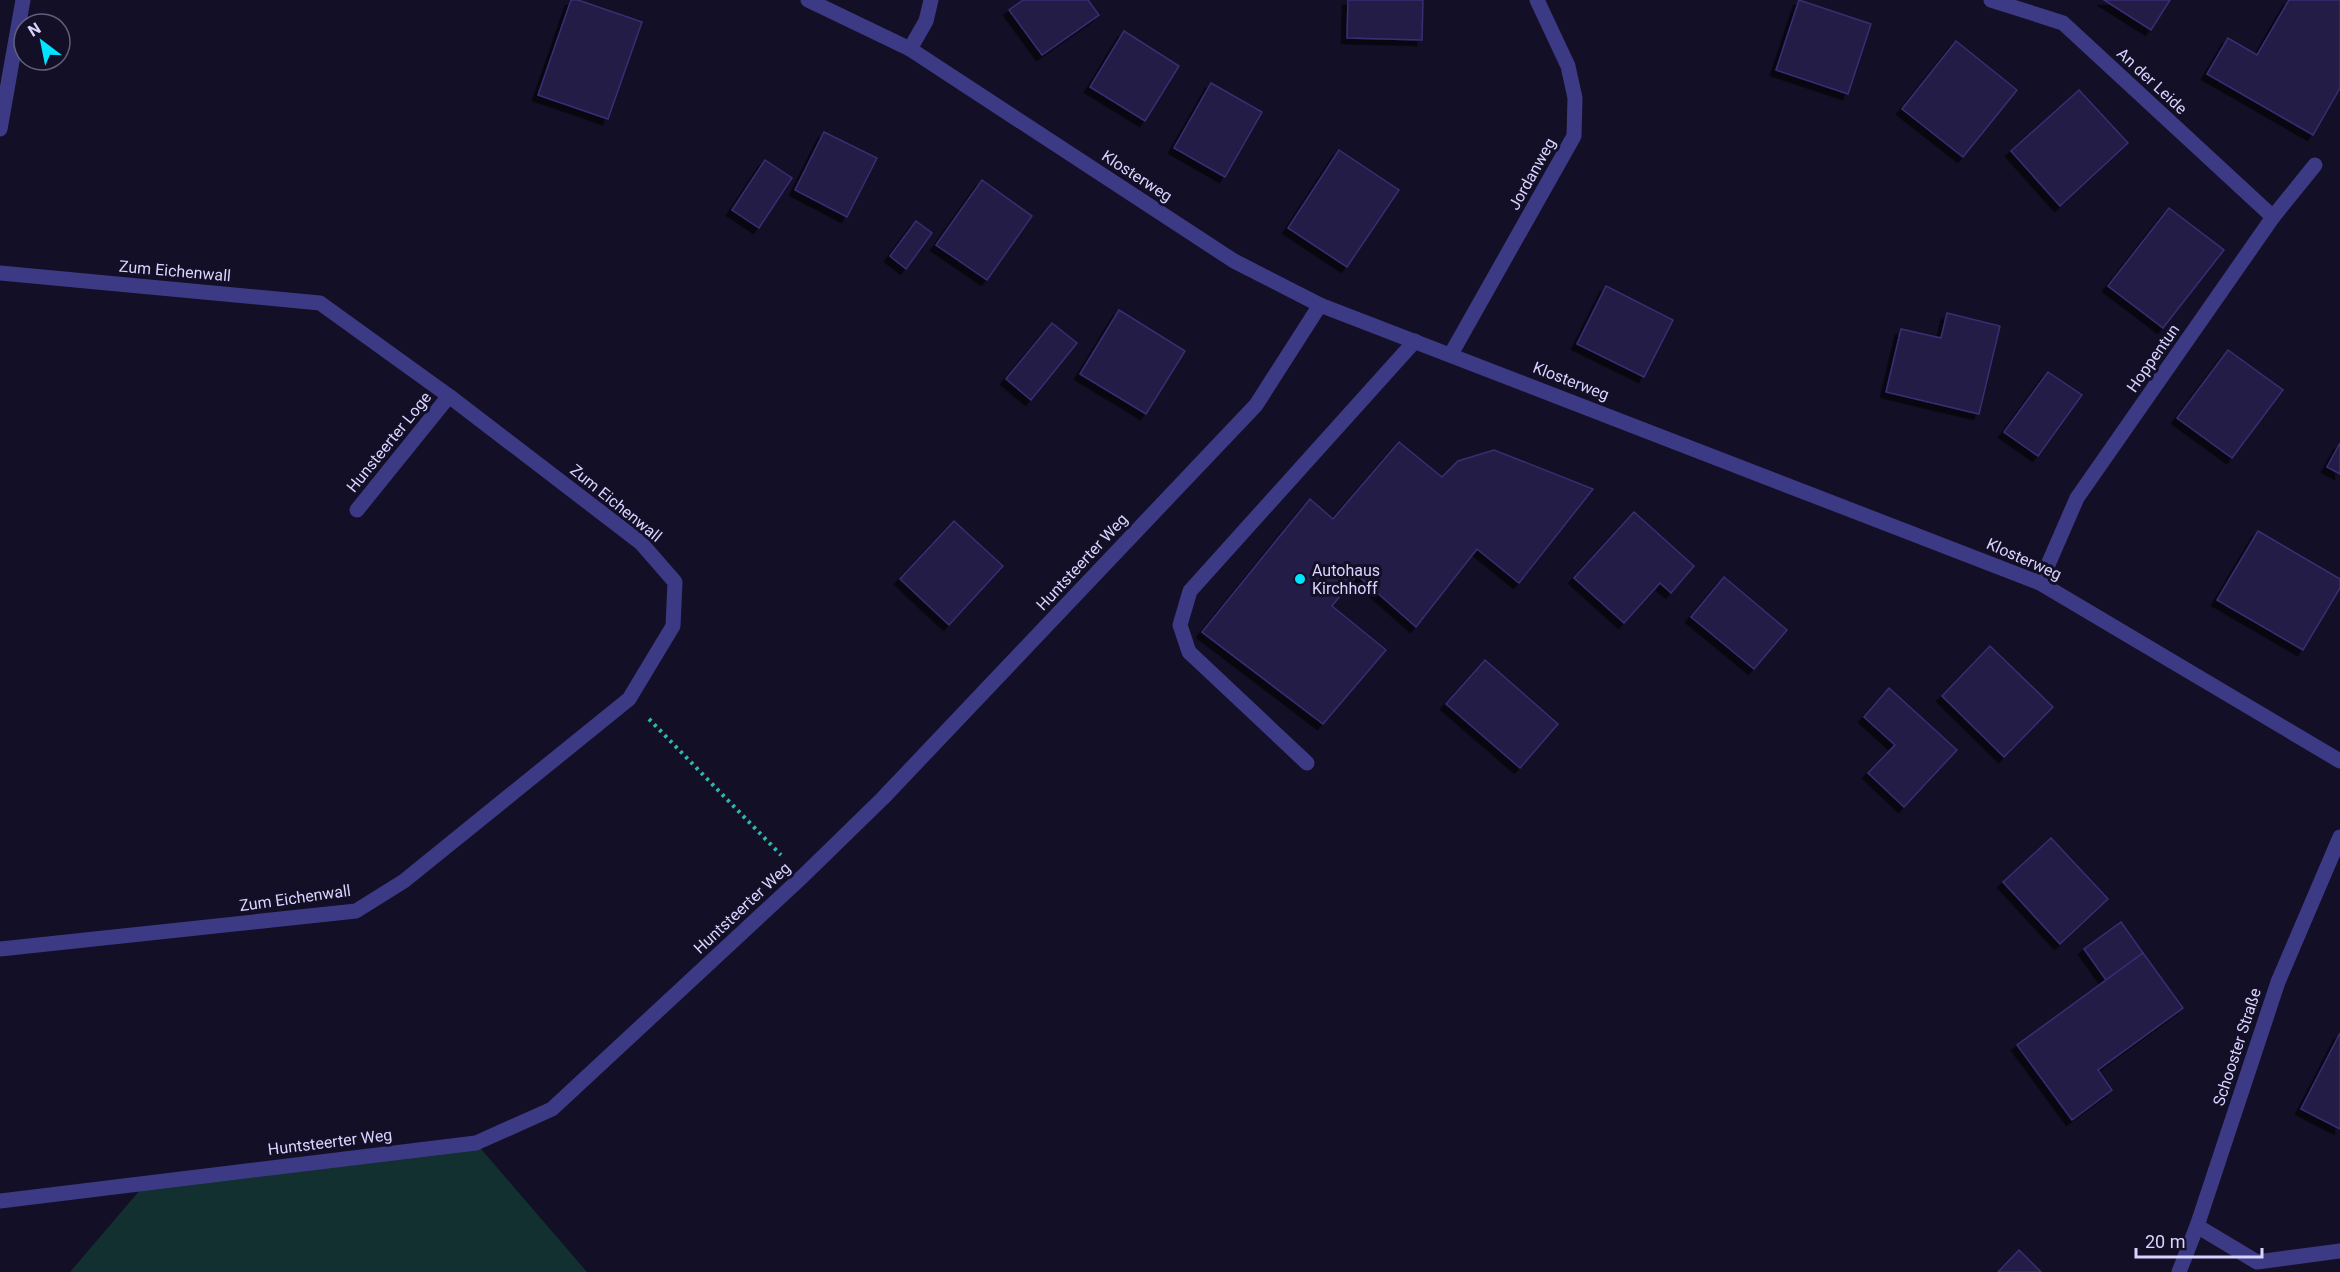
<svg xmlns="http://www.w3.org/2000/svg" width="2340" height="1272" viewBox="0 0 2340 1272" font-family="Roboto,sans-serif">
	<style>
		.green { fill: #12302f }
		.building { fill: #241b47; stroke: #3b2d73; stroke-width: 1.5; filter: url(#shadow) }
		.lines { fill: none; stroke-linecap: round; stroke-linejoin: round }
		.path { stroke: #2fb8b0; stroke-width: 4; stroke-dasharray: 3 4.5; stroke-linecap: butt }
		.service { stroke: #3d3a85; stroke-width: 15 }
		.minor { stroke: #3d3a85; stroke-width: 15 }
		.tertiary { stroke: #3d3a85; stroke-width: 15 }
		.poi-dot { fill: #00e5ff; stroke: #130f26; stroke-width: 2 }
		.labels { text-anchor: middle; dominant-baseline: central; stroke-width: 6; stroke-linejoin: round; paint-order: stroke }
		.street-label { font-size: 16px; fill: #d9d4ff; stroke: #130f26 }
		.poi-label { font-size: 16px; fill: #d9d4ff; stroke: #130f26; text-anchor: start }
	</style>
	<defs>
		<filter id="shadow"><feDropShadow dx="-5.5" dy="5.5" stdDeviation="0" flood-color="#0009"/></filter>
	</defs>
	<rect width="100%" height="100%" fill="#130f26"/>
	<polygon class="green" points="476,1143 587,1272 70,1272 146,1183"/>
	<g class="building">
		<polygon points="571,0 578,0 642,22 608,119 538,95"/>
		<polygon points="1023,0 1088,0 1099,15 1042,55 1009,10"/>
		<polygon points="1348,0 1423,0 1422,40 1347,38"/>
		<polygon points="1799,0 1871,24 1848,94 1776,70"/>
		<polygon points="2104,0 2170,0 2151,30"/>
		<polygon points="2289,0 2340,0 2340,88 2313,135 2207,74 2228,38 2257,55"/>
		<polygon points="1124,31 1179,66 1145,121 1090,87"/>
		<polygon points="1956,41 2017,90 1963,157 1902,109"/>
		<polygon points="1211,83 1262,112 1225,177 1174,148"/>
		<polygon points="2079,90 2128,143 2060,206 2011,151"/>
		<polygon points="824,132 877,158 847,217 795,190"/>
		<polygon points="1339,150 1399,190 1347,267 1288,228"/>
		<polygon points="765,160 792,178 759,228 732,210"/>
		<polygon points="982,180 1032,216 987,280 936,245"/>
		<polygon points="2169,208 2224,250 2163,328 2108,286"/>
		<polygon points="916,221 932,233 906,269 890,256"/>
		<polygon points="1606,286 1673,320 1644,377 1577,344"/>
		<polygon points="1119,310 1185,351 1146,414 1080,374"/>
		<polygon points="1947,313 2000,326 1979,414 1886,392 1901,329 1941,338"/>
		<polygon points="1052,323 1077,343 1031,400 1006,379"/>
		<polygon points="2228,350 2283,390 2232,458 2177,418"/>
		<polygon points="2048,372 2082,395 2038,456 2004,432"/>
		<polygon points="1399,442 1442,477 1458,461 1494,450 1593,489 1519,583 1477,549 1416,627 1357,575 1332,606 1386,650 1323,724 1202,632 1310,499 1333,519"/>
		<polygon points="2340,443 2340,474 2327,467"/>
		<polygon points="1634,512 1694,566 1671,593 1660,583 1624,623 1574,578"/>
		<polygon points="954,521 1003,566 949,625 900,579"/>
		<polygon points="2258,531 2340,579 2340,588 2303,650 2217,600"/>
		<polygon points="1724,577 1787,630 1754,669 1691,617"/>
		<polygon points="1990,646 2053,707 2004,757 1942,696"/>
		<polygon points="1485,660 1558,724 1520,768 1446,704"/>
		<polygon points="1889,688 1957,750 1904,807 1868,773 1895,745 1864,717"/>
		<polygon points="2051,838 2108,899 2060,944 2003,882"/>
		<polygon points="2121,922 2143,953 2106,980 2084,949"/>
		<polygon points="2143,953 2183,1008 2098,1070 2112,1090 2072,1120 2017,1045"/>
		<polygon points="2340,1033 2340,1129 2301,1109"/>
		<polygon points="2019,1250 2041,1272 1998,1272"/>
	</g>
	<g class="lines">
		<polyline class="path" points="649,719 781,855"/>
		<g class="service">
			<polyline points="1307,763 1189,652 1180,625 1190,591 1415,341"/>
			<polyline points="2197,1226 2257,1262 2340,1251"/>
		</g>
		<g class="minor">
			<polyline points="1991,0 2063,23 2273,217"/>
			<polyline points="910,49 926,21 931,0"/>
			<polyline points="0,129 23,0"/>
			<polyline points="0,273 320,303 449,396 641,543 675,582 673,626 629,699 404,881 356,911 0,949"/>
			<polyline points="1451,354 1574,136 1575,98 1568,66 1537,0"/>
			<polyline points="357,510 449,396"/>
			<polyline points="2040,583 2077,498 2273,217 2315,165"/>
			<polyline points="0,1201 476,1143 552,1109 802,877 883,798 1256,405 1320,305"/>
		</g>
		<g class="tertiary">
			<polyline points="808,0 910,49 1234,261 1320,305 2040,583 2340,761"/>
			<polyline points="2179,1272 2197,1226 2278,982 2340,837"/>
		</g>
	</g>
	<circle class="poi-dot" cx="1300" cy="579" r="6"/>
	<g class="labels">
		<g class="street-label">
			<text transform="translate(2152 81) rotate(43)">An der Leide</text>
			<text transform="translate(1532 174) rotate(-61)">Jordanweg</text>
			<text transform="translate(1137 176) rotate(33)">Klosterweg</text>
			<text transform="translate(175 271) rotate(5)">Zum Eichenwall</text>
			<text transform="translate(2153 358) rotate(-55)">Hoppentun</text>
			<text transform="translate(1571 381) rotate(21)">Klosterweg</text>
			<text transform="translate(389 442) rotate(-51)">Hunsteerter Loge</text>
			<text transform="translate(616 503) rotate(39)">Zum Eichenwall</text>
			<text transform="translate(2024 559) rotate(24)">Klosterweg</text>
			<text transform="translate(1082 562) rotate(-47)">Huntsteerter Weg</text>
			<text transform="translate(295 898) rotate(-8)">Zum Eichenwall</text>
			<text transform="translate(742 908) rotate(-43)">Huntsteerter Weg</text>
			<text transform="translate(2237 1047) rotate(-72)">Schooster Straße</text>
			<text transform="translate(330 1142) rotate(-7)">Huntsteerter Weg</text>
		</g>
		<g class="poi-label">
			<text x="1312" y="570">Autohaus<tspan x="1312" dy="18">Kirchhoff</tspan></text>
		</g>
	</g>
	<g transform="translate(42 42) rotate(328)"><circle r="28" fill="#130f26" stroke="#625e7d" stroke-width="1.5"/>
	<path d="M0-4.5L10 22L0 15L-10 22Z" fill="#00e5ff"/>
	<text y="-9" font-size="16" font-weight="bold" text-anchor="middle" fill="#d9d4ff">N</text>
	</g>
	<path d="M2136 1248v9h126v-9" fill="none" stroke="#d9d4ff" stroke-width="3"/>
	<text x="2145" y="1248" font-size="18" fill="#d9d4ff" stroke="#130f26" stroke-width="4.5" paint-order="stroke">20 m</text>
</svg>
